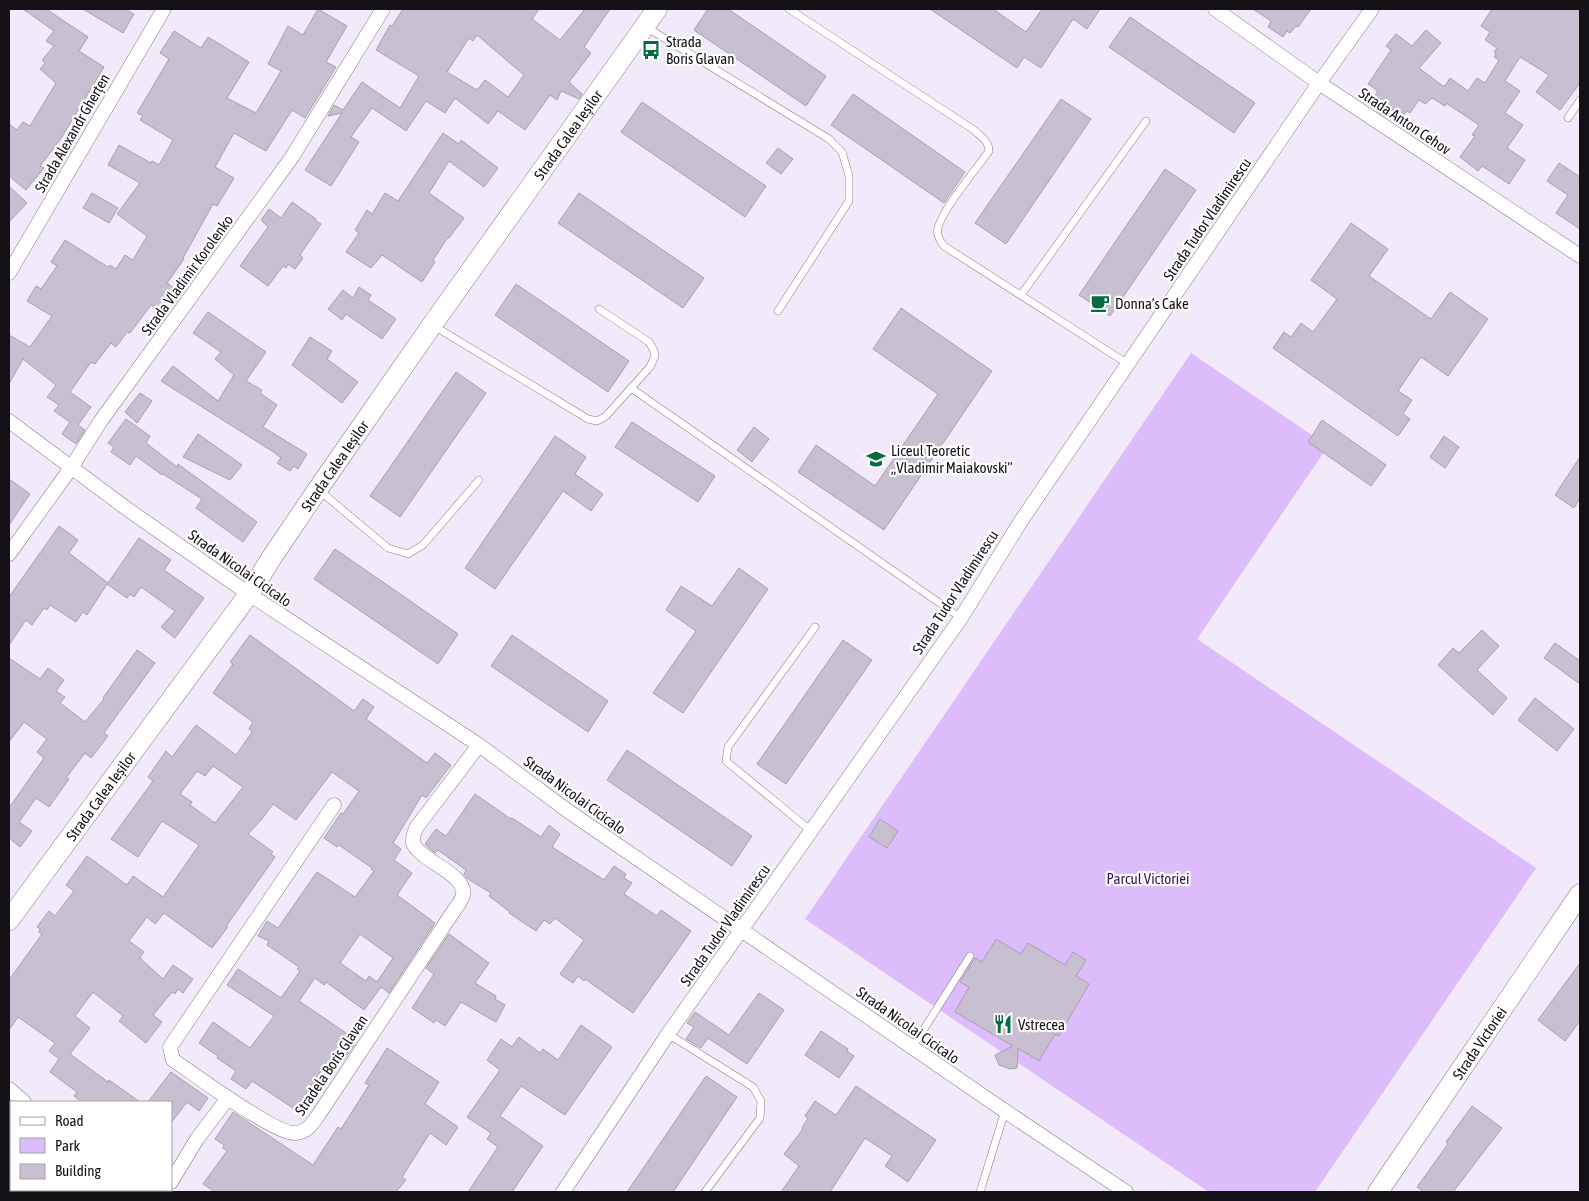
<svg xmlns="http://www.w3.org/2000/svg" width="1589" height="1201" viewBox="0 0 1589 1201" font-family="'Asap Condensed',sans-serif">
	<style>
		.green { fill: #dcbcfb }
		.building { fill: #c8c0d0; stroke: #a8a0b0; fill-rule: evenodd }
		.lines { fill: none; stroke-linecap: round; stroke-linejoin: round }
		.lane-casing { stroke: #857d8c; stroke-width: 8 }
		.street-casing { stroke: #857d8c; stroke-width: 15 }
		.secondary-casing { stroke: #857d8c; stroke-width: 21 }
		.lane { stroke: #fff; stroke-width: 7 }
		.street { stroke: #fff; stroke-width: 14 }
		.secondary { stroke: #fff; stroke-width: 20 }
		.labels { text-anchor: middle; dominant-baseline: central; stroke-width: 4.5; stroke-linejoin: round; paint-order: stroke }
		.poi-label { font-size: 15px; fill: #131116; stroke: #fff; text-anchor: start }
		.street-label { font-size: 15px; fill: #131116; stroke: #fff }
		.park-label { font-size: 15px; fill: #3d115b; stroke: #fff }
	</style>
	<rect width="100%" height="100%" fill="#f2e9fa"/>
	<polygon class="green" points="1191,353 1328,446 1197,639 1536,868 1315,1192 1209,1192 805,919"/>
	<g class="building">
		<polygon points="23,9 46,9 88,37 79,51 104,67 60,140 40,166 44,168 26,190 9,176 9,124 17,130 23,122 30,126 56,83 40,69 45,63 42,60 54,46 46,41 54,31"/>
		<polygon points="83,9 125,9 134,14 123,33"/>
		<polygon points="318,9 347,26 326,62 336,67 305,118 292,110 266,151 234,133 215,167 234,178 217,206 213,204 183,258 184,259 167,283 174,288 159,310 151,305 130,333 127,332 116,347 111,343 95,364 91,362 70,392 91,407 78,425 85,430 76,444 62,434 70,422 54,411 59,405 47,397 56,385 23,359 9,384 9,335 30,347 52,316 27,301 36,286 41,289 57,266 51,262 65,240 108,267 110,265 116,269 125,255 133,260 147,236 117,214 140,183 108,165 119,145 151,163 152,161 159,165 173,140 140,120 143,116 137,113 169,59 160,53 174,31 201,48 208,37 249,62 227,98 256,113 281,71 268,64 288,26 303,35"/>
		<path d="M403,9H539L532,19L560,40L585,9H610L584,47L591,53L569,82L582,94L579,99L561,91L557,100L550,95L525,130L498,111L488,124L455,98L445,113L426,101L406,131L372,108L351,137L359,142L331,186L305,170L342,113L328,116L334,105L343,110L362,82L400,108L419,76L376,50L390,25L392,26ZM477,35L524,75L508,97L485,80L477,90L447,72L469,38L473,41Z"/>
		<polygon points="708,9 728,9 826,76 806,106 694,30"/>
		<polygon points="930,9 993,9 1026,32 1042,9 1100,9 1087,29 1073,19 1041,68 1024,57 1017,68"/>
		<polygon points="1253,9 1311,9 1298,27 1296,26 1290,33 1287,31 1283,37 1268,27 1271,21"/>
		<polygon points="1492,9 1580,9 1580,83 1560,110 1536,92 1549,75 1520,57 1505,81 1520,91 1505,113 1523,125 1507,148 1525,160 1509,184 1482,166 1478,171 1460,157 1475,136 1472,135 1479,125 1446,103 1445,106 1432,98 1425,104 1419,100 1410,113 1407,111 1403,116 1393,109 1386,117 1376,111 1382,102 1374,97 1378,91 1368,84 1391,50 1386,46 1396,34 1412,46 1426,30 1441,43 1419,68 1443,86 1445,86 1450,78 1468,91 1477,78 1485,83 1499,60 1494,57 1496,54 1494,52 1497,48 1485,40 1490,32 1481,26"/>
		<polygon points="1130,17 1255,103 1234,133 1109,47"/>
		<polygon points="853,94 965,172 944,203 831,125"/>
		<polygon points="1061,99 1091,119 1006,244 975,223"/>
		<polygon points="642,102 766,186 745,217 621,132"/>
		<polygon points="443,133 459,144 461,140 498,168 484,187 449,161 429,193 464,218 449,238 448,237 433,260 435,262 422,282 382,255 371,268 346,252 359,233 355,230 367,210 372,214 385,193 398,201"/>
		<polygon points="778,148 793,159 781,174 766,163"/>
		<polygon points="1559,163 1580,177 1580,229 1556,213 1568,195 1547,181"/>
		<polygon points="1165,169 1196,190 1110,316 1079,295"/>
		<polygon points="9,186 27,203 9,222"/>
		<polygon points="92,193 118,208 109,223 83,208"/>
		<polygon points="579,193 704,278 683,308 558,223"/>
		<polygon points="292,202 316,219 315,220 321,224 300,255 303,258 295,269 288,264 286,268 283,266 268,286 240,266 268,227 261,220 269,209 281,218"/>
		<polygon points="1351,223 1388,249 1369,276 1431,319 1450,292 1488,319 1448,376 1421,357 1398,391 1412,400 1403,414 1410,419 1398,436 1273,348 1284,332 1291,337 1301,323 1313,332 1337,299 1311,280"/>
		<polygon points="516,284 629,361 608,392 495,315"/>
		<polygon points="359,287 371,295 368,300 396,319 382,339 346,314 342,320 328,309 343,290 353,298"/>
		<polygon points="901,308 992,371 884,530 798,472 816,445 875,486 938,394 873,349"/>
		<polygon points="208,312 266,352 246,381 262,390 260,393 277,405 263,427 307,454 298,469 294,466 290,471 277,463 281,458 275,453 161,381 173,366 218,401 234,375 215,359 221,352 193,333"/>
		<polygon points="310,337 332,351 327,359 358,382 342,403 292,365"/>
		<polygon points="456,372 486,393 400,517 370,496"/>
		<polygon points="140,393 152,401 137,423 125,412"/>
		<polygon points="126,419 150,436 146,443 177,467 178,464 257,522 243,542 196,508 202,499 163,474 162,475 136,456 130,465 111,452 114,447 108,443"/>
		<polygon points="1322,420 1386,465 1371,486 1308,442"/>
		<polygon points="632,422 715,476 698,502 615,447"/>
		<polygon points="754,427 769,439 752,462 737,450"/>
		<polygon points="198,434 242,465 230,480 183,457"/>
		<polygon points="555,436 586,457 575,474 603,494 591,511 563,491 495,589 465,568"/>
		<polygon points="1444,436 1459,447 1445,468 1430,457"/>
		<polygon points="1580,457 1580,498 1574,508 1555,495"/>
		<polygon points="9,479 30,494 9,525"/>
		<polygon points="59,526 78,540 69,553 108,583 139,538 171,560 164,570 204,598 175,638 161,627 175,611 141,587 134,597 130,594 127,598 107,584 87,615 83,612 76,622 50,605 47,610 44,608 32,625 26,620 9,645 9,597"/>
		<polygon points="335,549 458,634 438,664 314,579"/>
		<polygon points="739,568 768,589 683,713 653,693 696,631 666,610 681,586 712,606"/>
		<polygon points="1482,630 1499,646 1477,670 1507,698 1493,715 1438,665 1453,648 1459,653"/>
		<path d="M250,635L354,711L363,699L374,707L366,719L427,763L435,753L451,765L426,798L422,795L393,843L401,849L394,860L412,873L397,895L435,923L389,993L381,987L364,1010L326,982L324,985L315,978L299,1001L352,1037L349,1040L355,1044L343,1061L334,1055L327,1065L326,1063L296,1110L252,1081L246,1089L231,1079L236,1071L217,1058L218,1056L199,1043L213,1022L250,1048L274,1016L227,985L238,969L281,998L300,971L297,969L299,967L267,945L269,941L258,936L267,921L278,928L317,872L355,897L374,871L371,869L372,868L339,845L337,847L324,838L341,813L343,814L359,791L332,772L296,820L273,804L262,819L248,834L273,852L271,854L275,857L227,925V928L212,948L164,913L155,924L147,917L129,941L144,952L140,957L141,959L163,979L173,965L193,979L183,993L178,989L175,994L172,992L153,1015L162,1022L146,1043L119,1021L123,1016L93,992L75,1016L90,1028L70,1054L108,1082L109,1080L140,1102H82L74,1096L77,1092L50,1072L59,1059L49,1051L55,1043L18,1017L9,1030V980L42,934L39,932L40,929L37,927L49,911L55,916L74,891L66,885L87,856L127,885L133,876L163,897L199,845L162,821L138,857L111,839L153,781L148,777L166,751L172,757L196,725L236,755L252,732L249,729L253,722L213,693L233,664L230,662ZM213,766L243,787L215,823L190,805L192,802L180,794L197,771L205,776ZM360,934L393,958L377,982L369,976L366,981L340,963Z"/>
		<polygon points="512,635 608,701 588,732 491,666"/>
		<polygon points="843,640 872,660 786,784 757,764"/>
		<polygon points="1555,643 1580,661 1580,684 1544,658"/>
		<polygon points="137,650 155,663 104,733 108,736 91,758 85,753 66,778 69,779 49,807 36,798 19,822 32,831 20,847 9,838 9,808 44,758 37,752 47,739 24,722 9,742 9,658 40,679 48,668 64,680 56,691 65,697 60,703 85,722 104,699 103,698"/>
		<polygon points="1535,698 1574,729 1557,751 1518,720"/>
		<polygon points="627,750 752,836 732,866 607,780"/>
		<polygon points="475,794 511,819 512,818 541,837 549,825 560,834 552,847 604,880 614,866 626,874 624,878 632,883 624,894 657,916 661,910 691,931 633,1013 585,979 584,981 578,976 573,983 560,974 584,940 555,918 550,924 544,920 536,931 509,913 510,912 489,896 491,893 468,879 464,874 466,870 438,850 435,853 425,844 436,829 446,836"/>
		<polygon points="880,819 898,831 887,848 869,837"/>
		<polygon points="449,934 489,963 475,983 496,996 495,999 505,1005 496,1022 461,1002 445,1026 436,1020 434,1023 412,1008 434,974 426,968"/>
		<polygon points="996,939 1021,954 1028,943 1065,965 1073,952 1086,960 1076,976 1089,984 1059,1036 1055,1034 1039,1061 1018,1048 1017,1068 1010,1069 999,1065 995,1055 1013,1046 955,1012 969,987 960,982 975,958 982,962"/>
		<polygon points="1580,963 1580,1021 1565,1041 1538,1020"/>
		<polygon points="759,993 784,1010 747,1064 708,1038 701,1048 686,1039 694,1027 687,1023 695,1012 729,1035"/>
		<polygon points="581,1025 612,1047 565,1115 521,1086 500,1116 543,1146 512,1192 468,1192 498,1147 487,1139 491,1133 467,1117 500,1070 487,1060 501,1039 512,1047 519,1037 540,1053 543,1049 558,1060"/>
		<polygon points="821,1031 848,1049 847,1051 854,1056 839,1078 805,1055"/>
		<polygon points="387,1048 439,1082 425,1104 458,1127 446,1145 430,1133 402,1177 406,1180 396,1192 215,1192 203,1184 227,1151 223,1148 224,1145 215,1139 233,1112 313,1165 338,1127 341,1129 369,1085 365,1083"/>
		<polygon points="171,1072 208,1098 199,1111 187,1102 171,1123 171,1102 148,1102"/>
		<polygon points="706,1076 737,1097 673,1192 627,1192"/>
		<polygon points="856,1086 936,1140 908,1182 885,1166 892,1156 865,1138 830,1192 781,1192 799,1166 784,1154 803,1129 802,1128 808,1118 805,1116 815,1101 836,1115"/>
		<polygon points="1472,1106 1502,1128 1453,1192 1424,1192 1417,1187 1448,1144 1446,1142"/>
	</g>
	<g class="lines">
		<g class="lane-casing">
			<g id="lane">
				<path d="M789,9L974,130C981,137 989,141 989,151C976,170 943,208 938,228C936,234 940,241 944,246L1128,364"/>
				<polyline points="646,27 829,139 842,152 849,176 849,201 778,311"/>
				<polyline points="1568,118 1580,100"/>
				<polyline points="1021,295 1146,121"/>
				<polyline points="599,309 649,342 654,351 655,356 650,367 631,388"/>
				<polyline points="434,326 588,419 597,421 606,416 631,388 961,618"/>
				<polyline points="320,491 388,548 408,554 423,545 479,480"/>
				<polyline points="810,830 726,761 728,747 815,627"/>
				<polyline points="668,1034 753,1087 761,1101 760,1118 705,1192"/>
				<polyline points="912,1048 970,956"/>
				<polyline points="980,1192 1005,1111"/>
			</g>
		</g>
		<g class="street-casing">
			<g id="street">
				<polyline points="1215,9 1319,83 1580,256"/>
				<polyline points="9,273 164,9"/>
				<polyline points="9,421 130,511 249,594 479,745 568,811 1005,1111 1126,1192"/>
				<polyline points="9,554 71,468 100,422 292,157 383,9"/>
				<path d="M334,805L170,1047L173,1060C193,1073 277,1136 296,1133C307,1132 311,1125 317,1117L455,909C458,905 462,900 463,895C467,874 420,861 413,843C412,838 415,832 416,828L479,745"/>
				<polyline points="9,1089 24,1102"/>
				<polyline points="9,1150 11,1146"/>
				<polyline points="171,1182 197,1139 228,1098"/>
				<polyline points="155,1190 159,1192"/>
				<polyline points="563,1192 668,1034 961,618 1021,521 1319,83 1372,9"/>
			</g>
		</g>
		<g class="secondary-casing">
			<g id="secondary">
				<path id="s1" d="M9,920L249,594L272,557L318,489L432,325L657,9"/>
				<path id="s2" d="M1378,1192L1580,894"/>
			</g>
		</g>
		<use href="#lane" class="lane"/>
		<use href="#street" class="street"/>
		<use href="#secondary" class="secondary"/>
	</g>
	<defs>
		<g id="bus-bare" transform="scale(1.5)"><path d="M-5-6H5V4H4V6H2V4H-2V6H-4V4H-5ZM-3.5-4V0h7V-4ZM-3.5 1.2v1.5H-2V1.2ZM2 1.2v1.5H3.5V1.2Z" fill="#076c42" stroke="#fff" stroke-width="2.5" paint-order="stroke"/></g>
		<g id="cafe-bare" transform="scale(1.5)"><path d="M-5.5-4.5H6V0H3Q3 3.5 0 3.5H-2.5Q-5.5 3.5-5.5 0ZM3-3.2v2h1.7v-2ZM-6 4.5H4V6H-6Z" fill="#076c42" stroke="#fff" stroke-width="2.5" paint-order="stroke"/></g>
		<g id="school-bare" transform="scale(1.5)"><path d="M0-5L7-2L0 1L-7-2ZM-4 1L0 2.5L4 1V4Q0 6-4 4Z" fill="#076c42" stroke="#fff" stroke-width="2.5" paint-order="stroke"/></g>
		<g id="restaurant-bare" transform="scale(1.5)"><path d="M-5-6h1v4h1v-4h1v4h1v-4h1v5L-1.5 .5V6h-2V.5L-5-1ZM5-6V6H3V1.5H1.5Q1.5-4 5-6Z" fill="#076c42" stroke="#fff" stroke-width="2.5" paint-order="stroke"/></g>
	</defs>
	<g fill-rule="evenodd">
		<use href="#bus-bare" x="651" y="50"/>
		<use href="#cafe-bare" x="1100" y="303"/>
		<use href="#school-bare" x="876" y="459"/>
		<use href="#restaurant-bare" x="1003" y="1024"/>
	</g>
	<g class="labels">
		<g class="poi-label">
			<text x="666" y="41">Strada<tspan x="666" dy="17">Boris Glavan</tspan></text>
			<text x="1115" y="303">Donna’s Cake</text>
			<text x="891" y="450">Liceul Teoretic<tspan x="891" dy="17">„Vladimir Maiakovski”</tspan></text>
			<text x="1018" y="1024">Vstrecea</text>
		</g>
		<g class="street-label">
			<text transform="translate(1405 121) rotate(34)">Strada Anton Cehov</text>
			<text transform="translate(72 133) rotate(-60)">Strada Alexandr Gherțen</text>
			<text stroke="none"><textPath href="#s1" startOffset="964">Strada Calea Ieșilor</textPath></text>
			<text transform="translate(1207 219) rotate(-56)">Strada Tudor Vladimirescu</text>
			<text transform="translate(187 275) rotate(-54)">Strada Vladimir Korolenko</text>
			<text stroke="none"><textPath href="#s1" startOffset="559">Strada Calea Ieșilor</textPath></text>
			<text transform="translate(240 568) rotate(35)">Strada Nicolai Cicicalo</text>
			<text transform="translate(955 592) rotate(-57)">Strada Tudor Vladimirescu</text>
			<text transform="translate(575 795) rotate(36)">Strada Nicolai Cicicalo</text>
			<text stroke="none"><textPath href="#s1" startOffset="154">Strada Calea Ieșilor</textPath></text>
			<text transform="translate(725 925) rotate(-55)">Strada Tudor Vladimirescu</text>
			<text transform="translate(908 1025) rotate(35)">Strada Nicolai Cicicalo</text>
			<text stroke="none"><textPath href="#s2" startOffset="180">Strada Victoriei</textPath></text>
			<text transform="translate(331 1065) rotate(-56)">Stradela Boris Glavan</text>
		</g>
		<g class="park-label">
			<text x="1148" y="878">Parcul Victoriei</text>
		</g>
	</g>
	<rect width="1589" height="1201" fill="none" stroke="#131116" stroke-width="20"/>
	<rect x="10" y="1101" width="162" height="90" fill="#ffffff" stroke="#a1a0a2"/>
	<rect x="20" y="1117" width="25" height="8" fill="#ffffff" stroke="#a1a0a2"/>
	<text x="55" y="1126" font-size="15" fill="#131116">Road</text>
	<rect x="20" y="1138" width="25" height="15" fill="#dcbcfb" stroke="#a1a0a2"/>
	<text x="55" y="1151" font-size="15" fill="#131116">Park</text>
	<rect x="20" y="1164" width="25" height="15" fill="#c8c0d0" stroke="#a1a0a2"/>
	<text x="55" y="1176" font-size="15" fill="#131116">Building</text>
</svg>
